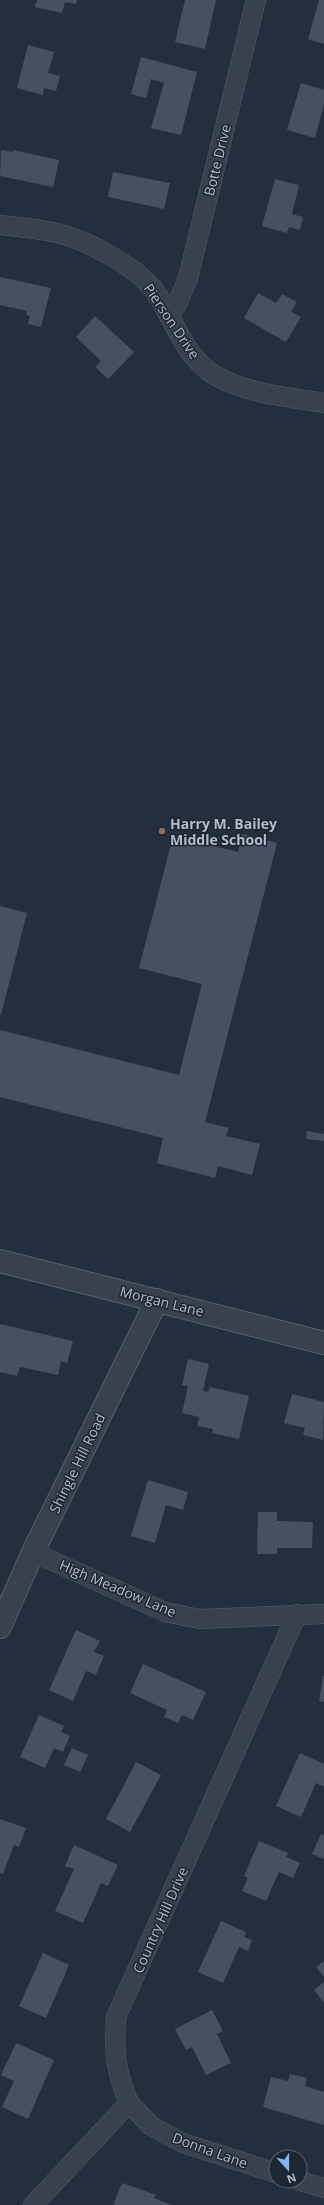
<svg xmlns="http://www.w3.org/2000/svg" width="324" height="2205" viewBox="0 0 324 2205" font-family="'Open Sans',sans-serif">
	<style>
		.building { fill: #455162 }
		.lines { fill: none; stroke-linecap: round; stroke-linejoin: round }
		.minor-casing { stroke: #565f6c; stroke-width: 20 }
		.tertiary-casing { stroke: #565f6c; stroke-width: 24 }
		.minor { stroke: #38414e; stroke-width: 19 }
		.tertiary { stroke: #38414e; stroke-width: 22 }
		.education-dot { fill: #8d6e63; stroke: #1d2633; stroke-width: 1.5 }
		.labels { text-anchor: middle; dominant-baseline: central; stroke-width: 3; stroke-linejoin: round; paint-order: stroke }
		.street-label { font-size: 14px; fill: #b4bcc9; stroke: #1d2633 }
		.poi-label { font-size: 14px; font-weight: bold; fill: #b4bcc9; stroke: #1d2633; text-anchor: start }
	</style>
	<rect width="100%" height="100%" fill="#242f3e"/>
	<g class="building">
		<polygon points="37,0 77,0 76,4 65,2 62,13 35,7"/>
		<polygon points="185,0 216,0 205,49 175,42"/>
		<polygon points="319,0 324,0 324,44 308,39"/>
		<polygon points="28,45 54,52 48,73 60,76 56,91 44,88 43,95 17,88"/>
		<polygon points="141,57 197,72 181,135 151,128 164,83 151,79 146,98 131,94"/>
		<polygon points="301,83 324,90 324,104 315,138 287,130"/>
		<polygon points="1,150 13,152 13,150 59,160 53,187 0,176"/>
		<polygon points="113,172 170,183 164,209 109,197 108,196"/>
		<polygon points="275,179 299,185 292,214 303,217 300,230 289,227 287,233 262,226"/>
		<polygon points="0,277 51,288 41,327 28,324 30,316 26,315 27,311 0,305"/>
		<polygon points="258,293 276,303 282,294 297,302 291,312 301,317 286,342 244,318"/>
		<polygon points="95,316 134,352 108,379 95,367 101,361 76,337"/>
		<polygon points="242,834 277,843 205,1122 229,1128 226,1136 260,1144 252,1175 218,1166 215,1178 157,1163 163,1138 0,1097 0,1030 179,1075 202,984 139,968 173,836 238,852"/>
		<polygon points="0,906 27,913 1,1015 0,1015"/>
		<polygon points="307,1131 324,1134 324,1141 306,1139"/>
		<polygon points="0,1324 73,1341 67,1363 61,1361 58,1375 20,1367 17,1376 0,1372"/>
		<polygon points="188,1359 209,1364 203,1391 208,1392 210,1387 249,1396 239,1439 212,1433 213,1429 197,1426 199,1417 182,1413 188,1386 182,1385"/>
		<polygon points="292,1394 324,1402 323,1440 303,1435 305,1428 284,1423"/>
		<polygon points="148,1480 188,1492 183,1510 166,1505 155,1543 131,1536"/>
		<polygon points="258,1512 277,1512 277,1521 313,1522 312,1548 277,1548 277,1554 257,1554"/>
		<polygon points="76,1630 100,1641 94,1652 104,1656 96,1675 86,1671 73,1701 49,1690"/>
		<polygon points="143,1664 206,1692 193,1720 182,1715 178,1723 164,1717 167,1710 130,1693"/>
		<polygon points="323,1676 324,1676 324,1702 319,1701"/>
		<polygon points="39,1715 64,1726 61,1732 70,1736 63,1752 54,1748 45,1768 20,1757"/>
		<polygon points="72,1748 88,1755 80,1772 64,1765"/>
		<polygon points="300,1753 324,1764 324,1787 316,1783 301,1817 276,1806"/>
		<polygon points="136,1762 161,1775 130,1832 106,1819"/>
		<polygon points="0,1819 26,1828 19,1847 14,1845 3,1874 0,1873"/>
		<polygon points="321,1834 324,1835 324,1859 312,1854"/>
		<polygon points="259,1841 288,1853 286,1857 300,1863 293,1878 279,1872 266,1901 242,1891 248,1878 244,1876"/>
		<polygon points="74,1845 118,1865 108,1886 101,1883 83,1923 55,1911 74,1869 65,1866"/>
		<polygon points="221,1921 246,1932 244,1937 252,1940 248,1951 239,1947 223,1983 198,1972"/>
		<polygon points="43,1953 69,1965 46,2018 19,2006"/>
		<polygon points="324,1961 324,1977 316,1967"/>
		<polygon points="324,1982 324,2003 314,1990"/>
		<polygon points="212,2010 223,2031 217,2034 231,2063 206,2075 192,2047 186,2050 175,2029"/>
		<polygon points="16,2043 54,2060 28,2119 2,2107 14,2081 1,2075"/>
		<polygon points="290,2074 307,2078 305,2086 324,2092 324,2125 263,2107 271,2077 288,2081"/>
		<polygon points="122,2183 156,2195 154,2198 172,2205 113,2205"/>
	</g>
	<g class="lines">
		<g class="minor-casing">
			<g id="minor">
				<path d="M0,225C19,227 38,229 57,233C87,240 142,269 158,296C175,323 187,360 216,376C248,394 288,397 324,403"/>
				<polyline points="169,316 178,302 188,278 256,0"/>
				<polyline points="33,1552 165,1612 199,1619 324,1614"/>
				<polyline points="129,2103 151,2126 183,2143 276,2173"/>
				<polyline points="300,2181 324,2188"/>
				<path d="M33,2205L129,2103C115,2069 114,2054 116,2017L297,1614"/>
			</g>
		</g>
		<g class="tertiary-casing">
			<g id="tertiary">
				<polyline points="0,1261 324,1343"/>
				<polyline points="0,1627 33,1552 157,1300"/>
			</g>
		</g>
		<use href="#minor" class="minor"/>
		<use href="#tertiary" class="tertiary"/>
	</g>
	<circle class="education-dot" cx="162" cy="831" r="4"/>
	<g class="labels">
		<g class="street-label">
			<text transform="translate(217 160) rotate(-76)">Botte Drive</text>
			<text transform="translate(172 321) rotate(56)">Pierson Drive</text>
			<text transform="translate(162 1301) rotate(14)">Morgan Lane</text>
			<text transform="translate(77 1463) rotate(-64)">Shingle Hill Road</text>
			<text transform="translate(118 1588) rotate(23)">High Meadow Lane</text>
			<text transform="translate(160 1920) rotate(-66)">Country Hill Drive</text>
			<text transform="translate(210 2150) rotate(20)">Donna Lane</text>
		</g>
		<g class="poi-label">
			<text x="170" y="823">Harry M. Bailey<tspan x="170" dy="16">Middle School</tspan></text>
		</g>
	</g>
	<g transform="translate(288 2169) rotate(159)"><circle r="19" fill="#1d2633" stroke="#59626f"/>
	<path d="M0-3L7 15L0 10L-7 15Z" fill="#8ab4f8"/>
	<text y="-6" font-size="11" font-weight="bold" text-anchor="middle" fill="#b4bcc9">N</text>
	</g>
</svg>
